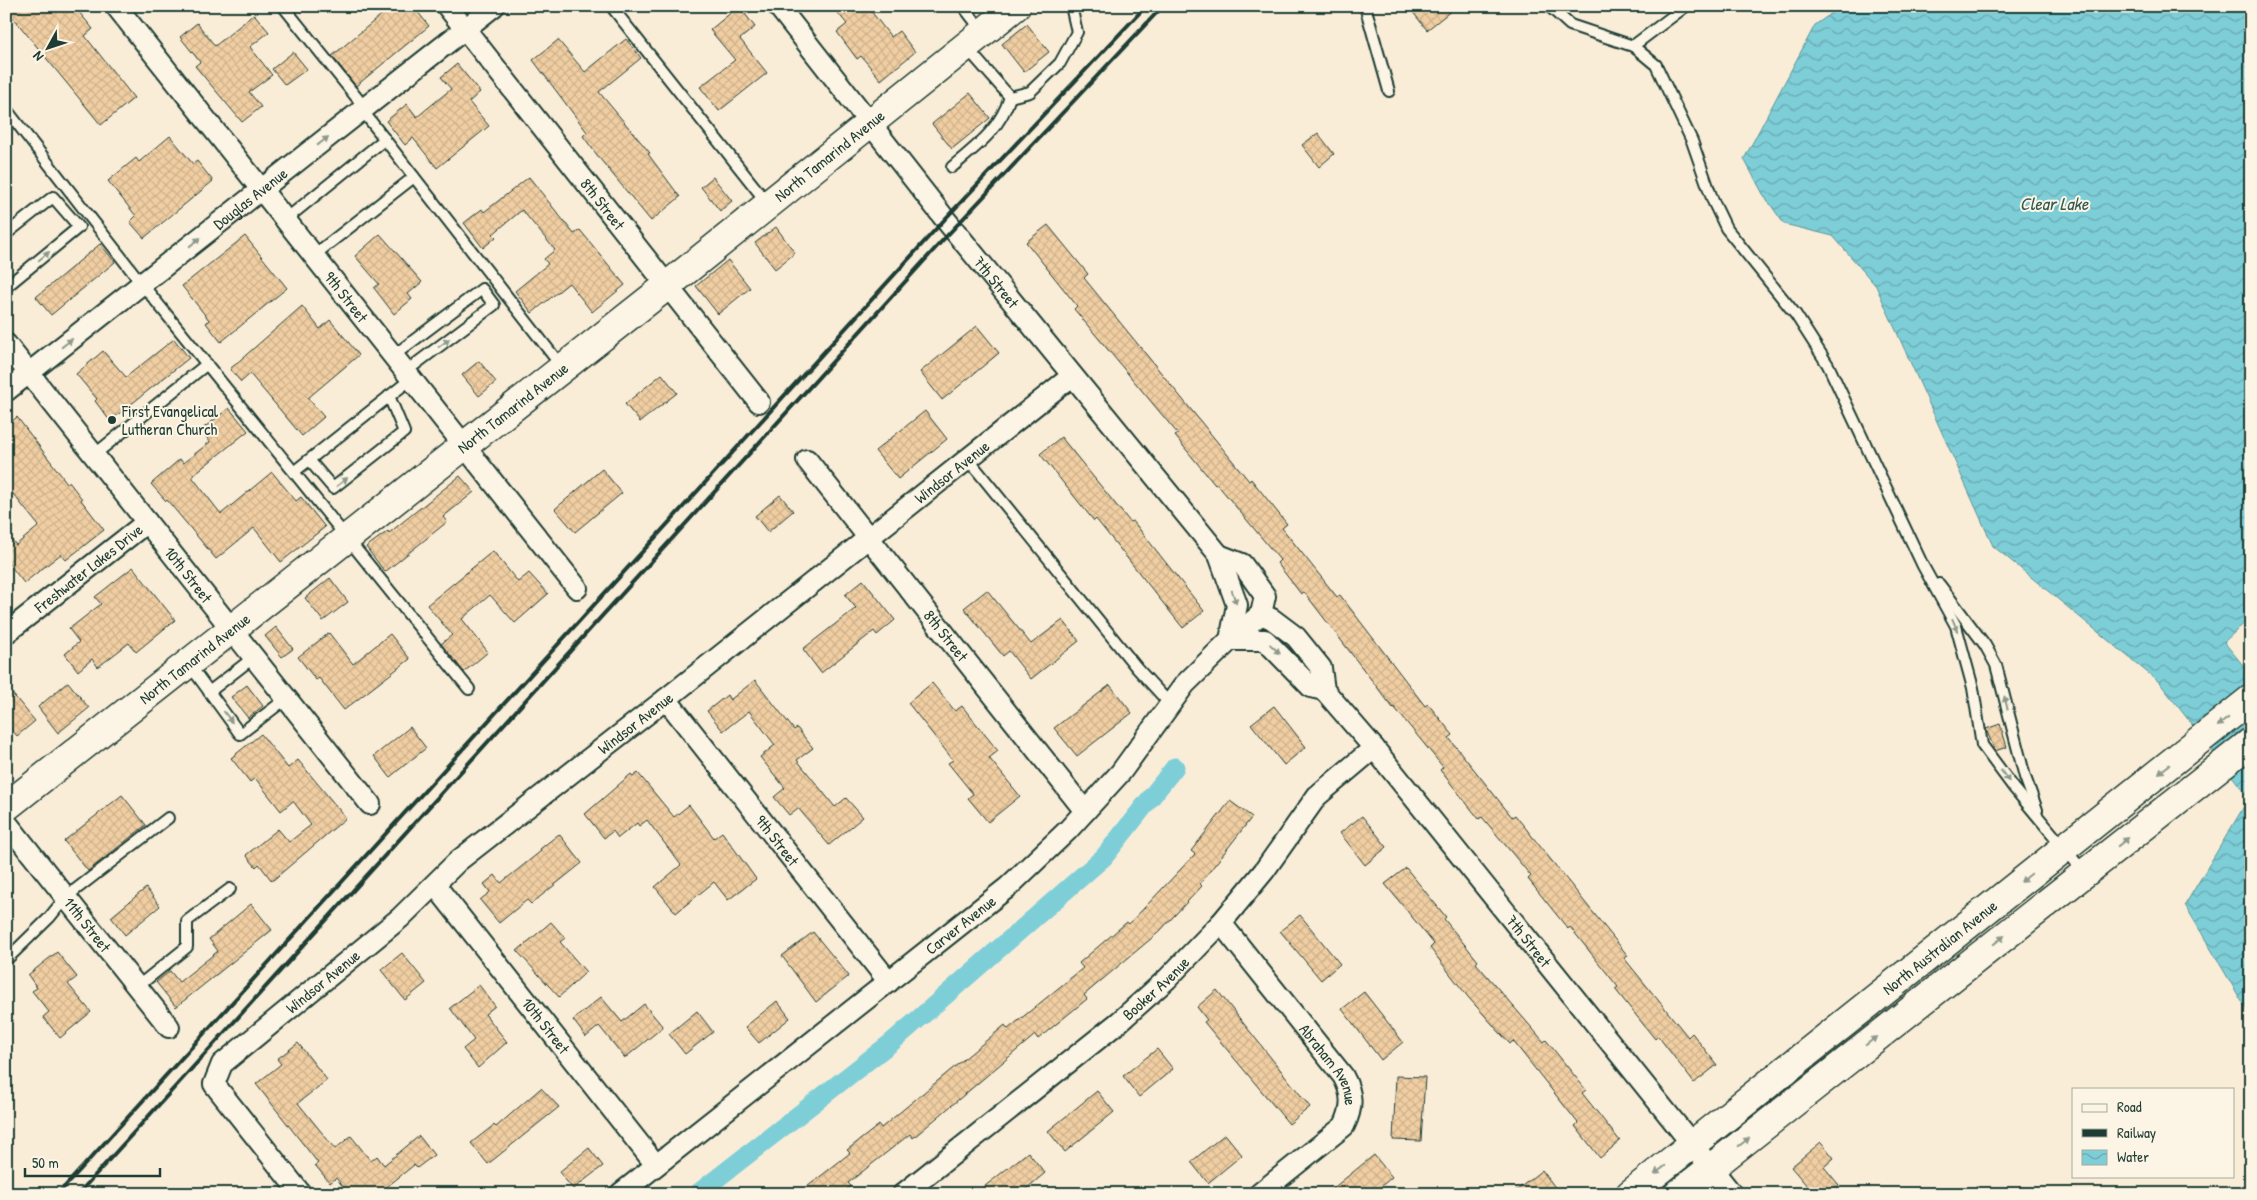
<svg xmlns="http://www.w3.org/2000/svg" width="2257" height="1200" viewBox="0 0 2257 1200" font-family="'Patrick Hand',sans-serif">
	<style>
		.water { fill: url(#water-waves); stroke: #589496 }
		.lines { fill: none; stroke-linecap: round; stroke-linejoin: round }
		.canal { stroke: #7eced8; stroke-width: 19 }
		.building { fill: url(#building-cross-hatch); stroke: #1f3d34 }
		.lane-casing { stroke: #1f3d34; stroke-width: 14 }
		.street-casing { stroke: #1f3d34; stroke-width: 24 }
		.secondary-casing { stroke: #1f3d34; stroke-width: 31 }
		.lane { stroke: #fcf5e5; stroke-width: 10 }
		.street { stroke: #fcf5e5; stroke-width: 20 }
		.secondary { stroke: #fcf5e5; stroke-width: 28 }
		.rail { stroke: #1f3d34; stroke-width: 4 }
		.oneway { fill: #8e998c }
		.poi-dot { fill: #1f3d34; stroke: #fcf5e5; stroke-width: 2 }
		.labels { text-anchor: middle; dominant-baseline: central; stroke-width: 4; stroke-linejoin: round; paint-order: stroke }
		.street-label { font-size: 16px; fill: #1f3d34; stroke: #fcf5e5 }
		.poi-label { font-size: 16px; fill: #1f3d34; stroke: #fcf5e5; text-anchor: start }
		.water-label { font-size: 18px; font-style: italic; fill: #325a55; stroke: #fcf5e5 }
	</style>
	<defs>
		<pattern id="water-waves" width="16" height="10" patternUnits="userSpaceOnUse" patternTransform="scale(1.25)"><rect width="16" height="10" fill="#7eced8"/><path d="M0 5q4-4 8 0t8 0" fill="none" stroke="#67a8b0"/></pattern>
		<pattern id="building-cross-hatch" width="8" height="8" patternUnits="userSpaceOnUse" patternTransform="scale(1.25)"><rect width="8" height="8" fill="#f1cea2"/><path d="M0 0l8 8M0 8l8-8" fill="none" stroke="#ceb28c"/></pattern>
	</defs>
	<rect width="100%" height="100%" fill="#faedd8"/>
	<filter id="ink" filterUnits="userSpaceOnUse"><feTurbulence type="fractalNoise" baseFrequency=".02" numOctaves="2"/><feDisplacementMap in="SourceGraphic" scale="10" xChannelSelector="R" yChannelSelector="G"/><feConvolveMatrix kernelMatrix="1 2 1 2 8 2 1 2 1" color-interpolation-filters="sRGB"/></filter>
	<g filter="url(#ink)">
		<polygon class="water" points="1842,6 2251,6 2251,617 2224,642 2251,675 2251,1017 2185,905 2249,798 2159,682 1993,546 1876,286 1833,236 1784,224 1763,194 1744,159 1815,25"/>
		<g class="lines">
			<polyline class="canal" points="697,1194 892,1042 1104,857 1175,767"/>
		</g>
		<g class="building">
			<polygon points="6,6 74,6 93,29 85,36 134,98 101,125 6,9"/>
			<polygon points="392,6 413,6 429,26 356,86 332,56"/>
			<polygon points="739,6 755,27 740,39 767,73 719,111 700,87 735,60 710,30"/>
			<polygon points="832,6 867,6 891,37 899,31 915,52 881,80 861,56 857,59 837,32 847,24"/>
			<polygon points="1408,6 1457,6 1427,30"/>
			<polygon points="254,14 269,32 250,47 272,75 249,92 261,107 242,122 195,66 200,62 180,37 197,23 215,46"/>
			<polygon points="1027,24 1049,52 1024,72 1002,44"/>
			<polygon points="626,39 641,58 599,92 650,153 648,154 680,197 651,221 600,159 583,136 587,132 533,60 558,40 585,72"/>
			<polygon points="293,52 307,69 285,85 272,69"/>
			<polygon points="457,64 480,92 469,102 489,126 437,168 413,138 405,145 386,121 407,104 417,117 451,89 441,77"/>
			<polygon points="970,93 990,118 952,149 932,124"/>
			<polygon points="1318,133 1334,154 1319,167 1302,145"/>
			<polygon points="170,136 193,164 197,161 213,181 144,238 130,222 136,216 108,181 136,158 139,162"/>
			<polygon points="529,177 574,234 580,230 625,285 592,312 569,283 532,313 515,291 548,264 544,259 555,250 522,210 493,234 496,237 483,248 464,223 482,209 484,212"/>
			<polygon points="713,177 732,201 720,211 701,187"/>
			<polygon points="1048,225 1088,274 1084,278 1249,481 1251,479 1287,524 1282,528 1337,597 1340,595 1425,706 1428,704 1453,735 1449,738 1512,817 1515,815 1628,956 1624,958 1688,1037 1692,1033 1717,1065 1694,1083 1658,1036 1655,1039 1615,989 1618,987 1570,927 1568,929 1528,879 1531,876 1482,817 1479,819 1440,770 1443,767 1394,707 1393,708 1304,592 1301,594 1277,563 1280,560 1217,484 1215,485 1175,436 1178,434 1074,309 1077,306 1026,242"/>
			<polygon points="776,227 795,253 775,269 755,243"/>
			<polygon points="380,234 422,282 408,294 412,299 394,314 374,288 379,284 355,256"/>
			<polygon points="245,236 287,288 221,342 206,323 209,320 182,286"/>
			<polygon points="100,244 115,262 51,315 36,297"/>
			<polygon points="728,260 750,288 718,314 696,286"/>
			<polygon points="302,306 320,329 330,320 359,355 308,398 324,417 302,436 250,374 241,382 230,369"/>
			<polygon points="977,326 999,353 942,400 920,372"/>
			<polygon points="174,339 189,358 110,421 95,401 97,399 76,374 103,351 126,377"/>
			<polygon points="479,361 496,382 479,396 462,375"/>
			<polygon points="662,374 677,393 640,422 625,404"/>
			<polygon points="229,408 248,431 193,475 193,478 221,514 272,472 296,501 301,497 325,527 281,562 254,528 216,559 167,500 166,501 151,484 180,459 183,463 210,442 201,430"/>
			<polygon points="925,411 947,439 898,479 875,451"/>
			<polygon points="17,417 67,483 69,482 82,499 81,500 104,530 66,560 61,554 24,583 6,560 6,532 16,545 39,526 13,494 6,499 6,426"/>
			<polygon points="1061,437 1130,522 1133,521 1204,611 1183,628 1096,519 1094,521 1040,454"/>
			<polygon points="602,469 622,493 575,532 555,509"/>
			<polygon points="460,476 474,492 443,517 447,522 385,572 366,547 388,531 389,533"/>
			<polygon points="780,495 793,511 768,532 755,516"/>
			<polygon points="493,551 518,582 529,573 548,594 515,623 490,595 462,619 488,652 464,672 441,644 452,635 427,605"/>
			<polygon points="133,567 175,620 136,652 129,643 98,667 92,659 78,671 65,654 79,642 69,629 101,604 95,597"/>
			<polygon points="330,578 348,602 323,621 305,598"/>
			<polygon points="863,580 895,620 877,635 874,631 821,673 803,649 856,608 845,595"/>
			<polygon points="987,590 1031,644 1063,620 1079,641 1031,679 1009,651 1003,656 964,608"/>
			<polygon points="276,627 293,649 282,657 265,636"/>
			<polygon points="329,633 353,664 390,634 410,659 344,710 319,678 316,680 298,657"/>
			<polygon points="755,680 794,730 797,728 813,748 797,760 835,807 846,798 863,817 829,845 798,808 789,815 774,797 785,788 760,757 775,745 749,711 723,731 707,711 727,695 730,700"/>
			<polygon points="68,682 89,708 58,733 38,707"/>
			<polygon points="932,683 955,711 962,706 998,751 989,758 1020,796 988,822 968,798 973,794 948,763 953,760 908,703"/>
			<polygon points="247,685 263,706 248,718 231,697"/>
			<polygon points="1110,685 1132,713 1077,756 1054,728"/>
			<polygon points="6,686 35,721 17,736 6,723"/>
			<polygon points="1274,706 1306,747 1284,765 1251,724"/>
			<polygon points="2000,724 2007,747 1995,751 1986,729"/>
			<polygon points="410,727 426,748 390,777 374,756"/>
			<polygon points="261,734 288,768 298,760 346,818 272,881 259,864 256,867 246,855 278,829 289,842 311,825 293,801 281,811 255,778 250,782 231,758"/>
			<polygon points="638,773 674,817 689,805 714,838 722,832 756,879 728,900 714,882 676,913 655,887 681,865 647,820 639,826 637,823 618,838 613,831 604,838 585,814 631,774 633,777"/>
			<polygon points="122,795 146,825 88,871 64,841"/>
			<polygon points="1230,801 1252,817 1200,884 1202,886 1159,932 1084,995 1087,999 1038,1039 1035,1035 913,1138 910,1134 848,1183 851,1186 842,1194 798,1194 850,1153 847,1150 879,1125 881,1128 1005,1025 1008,1029 1083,968 1079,963 1127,922 1129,924 1195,854 1191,851"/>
			<polygon points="1362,816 1387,847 1365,865 1340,833"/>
			<polygon points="559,834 582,863 531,904 527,900 499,923 480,900 490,892 484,884 495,875 501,883 541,851 540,849"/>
			<polygon points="1406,868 1446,917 1444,919 1478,961 1476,963 1544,1042 1546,1040 1586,1090 1582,1093 1620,1141 1600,1158 1575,1126 1578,1123 1513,1041 1510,1044 1468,997 1430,948 1434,944 1385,884"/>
			<polygon points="146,888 160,906 125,935 111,917"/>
			<polygon points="251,904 272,930 176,1007 156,982 170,971 179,982 218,951 209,939"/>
			<polygon points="1300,915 1340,964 1321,980 1280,931"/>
			<polygon points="551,922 565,938 560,942 586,972 559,997 517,951"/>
			<polygon points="813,932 849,976 816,1002 782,956"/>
			<polygon points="57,952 77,977 68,984 91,1012 60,1038 43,1017 49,1012 32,991 37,988 28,975"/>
			<polygon points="402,953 426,983 405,1000 381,970"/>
			<polygon points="479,985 495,1006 485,1014 507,1042 478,1068 463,1049 474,1040 450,1008"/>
			<polygon points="1217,990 1310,1107 1289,1124 1204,1022 1207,1020 1197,1007"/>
			<polygon points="1364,992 1403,1042 1381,1060 1342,1009"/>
			<polygon points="601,997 622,1022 644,1004 663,1027 625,1058 599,1026 586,1037 573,1020"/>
			<polygon points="777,1001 790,1018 759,1043 745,1027"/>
			<polygon points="697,1011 713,1032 685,1054 669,1034"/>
			<polygon points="298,1043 327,1080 298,1103 335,1149 351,1136 371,1161 377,1156 384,1165 419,1136 434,1155 417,1168 414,1165 378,1194 349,1194 336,1178 330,1183 315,1165 318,1163 256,1084 281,1064 277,1059"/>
			<polygon points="1157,1049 1173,1069 1139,1097 1123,1076"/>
			<polygon points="1396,1076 1425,1077 1421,1141 1393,1140"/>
			<polygon points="541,1088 559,1107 488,1164 471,1143 494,1125 496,1127"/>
			<polygon points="1097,1091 1114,1112 1065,1152 1048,1131"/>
			<polygon points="1225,1134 1242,1155 1208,1183 1191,1162"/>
			<polygon points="1821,1142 1834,1158 1824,1167 1839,1185 1829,1194 1814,1194 1791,1167"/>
			<polygon points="589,1148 603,1166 573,1189 559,1172"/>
			<polygon points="1028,1152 1045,1173 1020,1194 975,1194"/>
			<polygon points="1374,1155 1392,1177 1372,1194 1326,1194"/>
			<polygon points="1542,1170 1560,1194 1512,1194"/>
		</g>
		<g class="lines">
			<g class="lane-casing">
				<g id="lane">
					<polyline points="283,6 365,108"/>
					<polyline points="611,6 768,204"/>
					<polyline points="963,6 983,32"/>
					<polyline points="1365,6 1389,91"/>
					<polyline points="1549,6 1570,25 1633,46 1656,65 1692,141 1713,201 1726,228 1796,315 1828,365 1923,566 1956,626 1973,688 1982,745 2014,788 2084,872"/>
					<polyline points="1633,46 1686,6"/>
					<polyline points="967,48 1010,97 1030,92 1060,63 1077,32 1071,6"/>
					<polyline points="6,109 142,284 469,689"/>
					<polyline points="362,110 562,367"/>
					<path d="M952,167C978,145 1000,129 1010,97"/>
					<polyline points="285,220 385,139"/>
					<polyline points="6,234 53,197 79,227 6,287"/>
					<polyline points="313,256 414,177"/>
					<polyline points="393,356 482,289 494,305 405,372"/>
					<polyline points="94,455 207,364"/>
					<polyline points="968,459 1137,668 1170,704"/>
					<polyline points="309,460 333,488 404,432 389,396"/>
					<polyline points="295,471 411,379"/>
					<polyline points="1939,584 1985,645 1996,665 2025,777 2037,810"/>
					<polyline points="189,664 240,734 287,698"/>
					<polyline points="209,692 254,657"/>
					<polyline points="6,960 49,918 66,897 168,818"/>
					<polyline points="137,987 187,947 187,921 230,889"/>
				</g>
			</g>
			<g class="street-casing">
				<g id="street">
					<path id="s1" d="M116,6L577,588"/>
					<path id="s2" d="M447,6L759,402"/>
					<path id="s3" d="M778,6L945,219L1219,555L1237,605L1230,640H1265L1311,687L1324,690"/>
					<path id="s4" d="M6,344L370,804"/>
					<path id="s5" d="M6,391L494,6"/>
					<path id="s6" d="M807,460L1085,811"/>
					<polyline points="1219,555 1242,564 1265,596 1261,614"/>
					<path id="s7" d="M1261,614L1272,619L1296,637L1321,668L1324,690L1374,748L1732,1194"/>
					<path id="s8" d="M6,633L147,522"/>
					<path id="s9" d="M666,699L889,982"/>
					<path id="s10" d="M6,822L169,1027"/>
					<path id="s11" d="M435,885L656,1165"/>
					<path id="s12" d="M1221,923L1343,1076C1353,1094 1353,1108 1344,1126L1259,1194"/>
					<path id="s13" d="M301,1194L214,1084L222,1064L400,918L458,861L666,699L1072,376"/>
					<path id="s14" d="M620,1194L1008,887L1068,830L1121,772L1185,684L1230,640L1261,614"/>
					<path id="s15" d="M903,1194L1119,1022L1167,979L1221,923L1264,871L1317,796L1374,748"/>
				</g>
			</g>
			<g class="secondary-casing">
				<g id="secondary">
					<path id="s16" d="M6,807L668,285L1016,6"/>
					<path id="s17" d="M1630,1194L2251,699"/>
					<polyline points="1678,1194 2251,742"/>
				</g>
			</g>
			<use href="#lane" class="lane"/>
			<use href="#street" class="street"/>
			<use href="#secondary" class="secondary"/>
			<g class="rail">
				<polyline points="58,1194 945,219 1146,6"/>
				<polyline points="78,1194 942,241 1163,6"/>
			</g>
		</g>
		<defs><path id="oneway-solid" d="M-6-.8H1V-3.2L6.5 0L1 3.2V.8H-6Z" transform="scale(1.25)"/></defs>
		<g class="oneway">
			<use href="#oneway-solid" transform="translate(323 141) rotate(-38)"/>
			<use href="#oneway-solid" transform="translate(195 242) rotate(-38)"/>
			<use href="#oneway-solid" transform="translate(44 256) rotate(-39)"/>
			<use href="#oneway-solid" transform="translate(67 343) rotate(-38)"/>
			<use href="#oneway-solid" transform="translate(444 343) rotate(-37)"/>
			<use href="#oneway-solid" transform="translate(342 482) rotate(-39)"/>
			<use href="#oneway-solid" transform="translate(1234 597) rotate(71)"/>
			<use href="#oneway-solid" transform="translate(1955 625) rotate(67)"/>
			<use href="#oneway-solid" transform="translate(1275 649) rotate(43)"/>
			<use href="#oneway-solid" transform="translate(2006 703) rotate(-104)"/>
			<use href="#oneway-solid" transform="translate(228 717) rotate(53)"/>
			<use href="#oneway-solid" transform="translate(2223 722) rotate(142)"/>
			<use href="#oneway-solid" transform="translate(2164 769) rotate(142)"/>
			<use href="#oneway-solid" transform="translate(2005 776) rotate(54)"/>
			<use href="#oneway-solid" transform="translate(2123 842) rotate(-38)"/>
			<use href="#oneway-solid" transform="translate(2026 878) rotate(141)"/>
			<use href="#oneway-solid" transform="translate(1999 940) rotate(-38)"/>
			<use href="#oneway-solid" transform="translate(1871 1041) rotate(-38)"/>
			<use href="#oneway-solid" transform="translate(1744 1142) rotate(-38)"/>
			<use href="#oneway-solid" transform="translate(1660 1170) rotate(142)"/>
		</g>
	</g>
	<circle class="poi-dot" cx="112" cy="420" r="5"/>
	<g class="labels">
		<g class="street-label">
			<text stroke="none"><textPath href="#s16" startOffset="1050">North Tamarind Avenue</textPath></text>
			<text stroke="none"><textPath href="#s5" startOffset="311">Douglas Avenue</textPath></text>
			<text stroke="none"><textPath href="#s2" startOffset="252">8th Street</textPath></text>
			<text stroke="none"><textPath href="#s3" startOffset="352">7th Street</textPath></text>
			<text stroke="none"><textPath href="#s1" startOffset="371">9th Street</textPath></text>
			<text stroke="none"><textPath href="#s16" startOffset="645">North Tamarind Avenue</textPath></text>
			<text stroke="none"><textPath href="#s13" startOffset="1102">Windsor Avenue</textPath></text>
			<text stroke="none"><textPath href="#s8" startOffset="105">Freshwater Lakes Drive</textPath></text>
			<text stroke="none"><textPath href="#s4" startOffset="294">10th Street</textPath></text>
			<text stroke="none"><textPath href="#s6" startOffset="224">8th Street</textPath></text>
			<text stroke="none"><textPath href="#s16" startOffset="240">North Tamarind Avenue</textPath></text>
			<text stroke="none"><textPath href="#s13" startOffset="698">Windsor Avenue</textPath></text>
			<text stroke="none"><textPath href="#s9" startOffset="180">9th Street</textPath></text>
			<text stroke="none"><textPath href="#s10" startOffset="131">11th Street</textPath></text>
			<text stroke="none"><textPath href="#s14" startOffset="434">Carver Avenue</textPath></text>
			<text stroke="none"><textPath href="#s7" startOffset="428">7th Street</textPath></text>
			<text stroke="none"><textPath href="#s17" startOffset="396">North Australian Avenue</textPath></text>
			<text stroke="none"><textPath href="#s13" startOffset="292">Windsor Avenue</textPath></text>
			<text stroke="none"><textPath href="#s15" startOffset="326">Booker Avenue</textPath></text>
			<text stroke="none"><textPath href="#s11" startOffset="179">10th Street</textPath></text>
			<text stroke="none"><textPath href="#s12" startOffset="179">Abraham Avenue</textPath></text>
		</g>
		<g class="poi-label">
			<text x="122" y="411">First Evangelical<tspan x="122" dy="18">Lutheran Church</tspan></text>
		</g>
		<g class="water-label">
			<text x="2054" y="203">Clear Lake</text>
		</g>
	</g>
	<rect width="2257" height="1200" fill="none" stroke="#fcf5e5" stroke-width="25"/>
	<rect x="12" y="12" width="2232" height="1175" fill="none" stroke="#1f3d34" stroke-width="2" filter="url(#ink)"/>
	<rect x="2072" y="1088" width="162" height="90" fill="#fcf5e5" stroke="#a4ab9e"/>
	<rect x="2082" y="1104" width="25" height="8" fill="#fcf5e5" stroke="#a4ab9e"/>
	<text x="2117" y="1112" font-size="15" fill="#1f3d34">Road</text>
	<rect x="2082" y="1129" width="25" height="8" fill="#1f3d34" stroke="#a4ab9e"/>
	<text x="2117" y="1138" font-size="15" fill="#1f3d34">Railway</text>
	<rect x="2082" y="1150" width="25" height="15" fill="url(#water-waves)" stroke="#a4ab9e"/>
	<text x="2117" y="1162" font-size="15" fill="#1f3d34">Water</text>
	<g transform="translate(48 48) rotate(230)" stroke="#fcf5e5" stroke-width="4" paint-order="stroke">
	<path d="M0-4L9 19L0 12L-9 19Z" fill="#1f3d34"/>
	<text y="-8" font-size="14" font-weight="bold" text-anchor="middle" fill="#1f3d34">N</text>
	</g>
	<path d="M25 1168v8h135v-8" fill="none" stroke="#1f3d34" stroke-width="2.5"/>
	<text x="32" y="1168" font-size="15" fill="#1f3d34" stroke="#fcf5e5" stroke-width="4" paint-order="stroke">50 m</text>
</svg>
